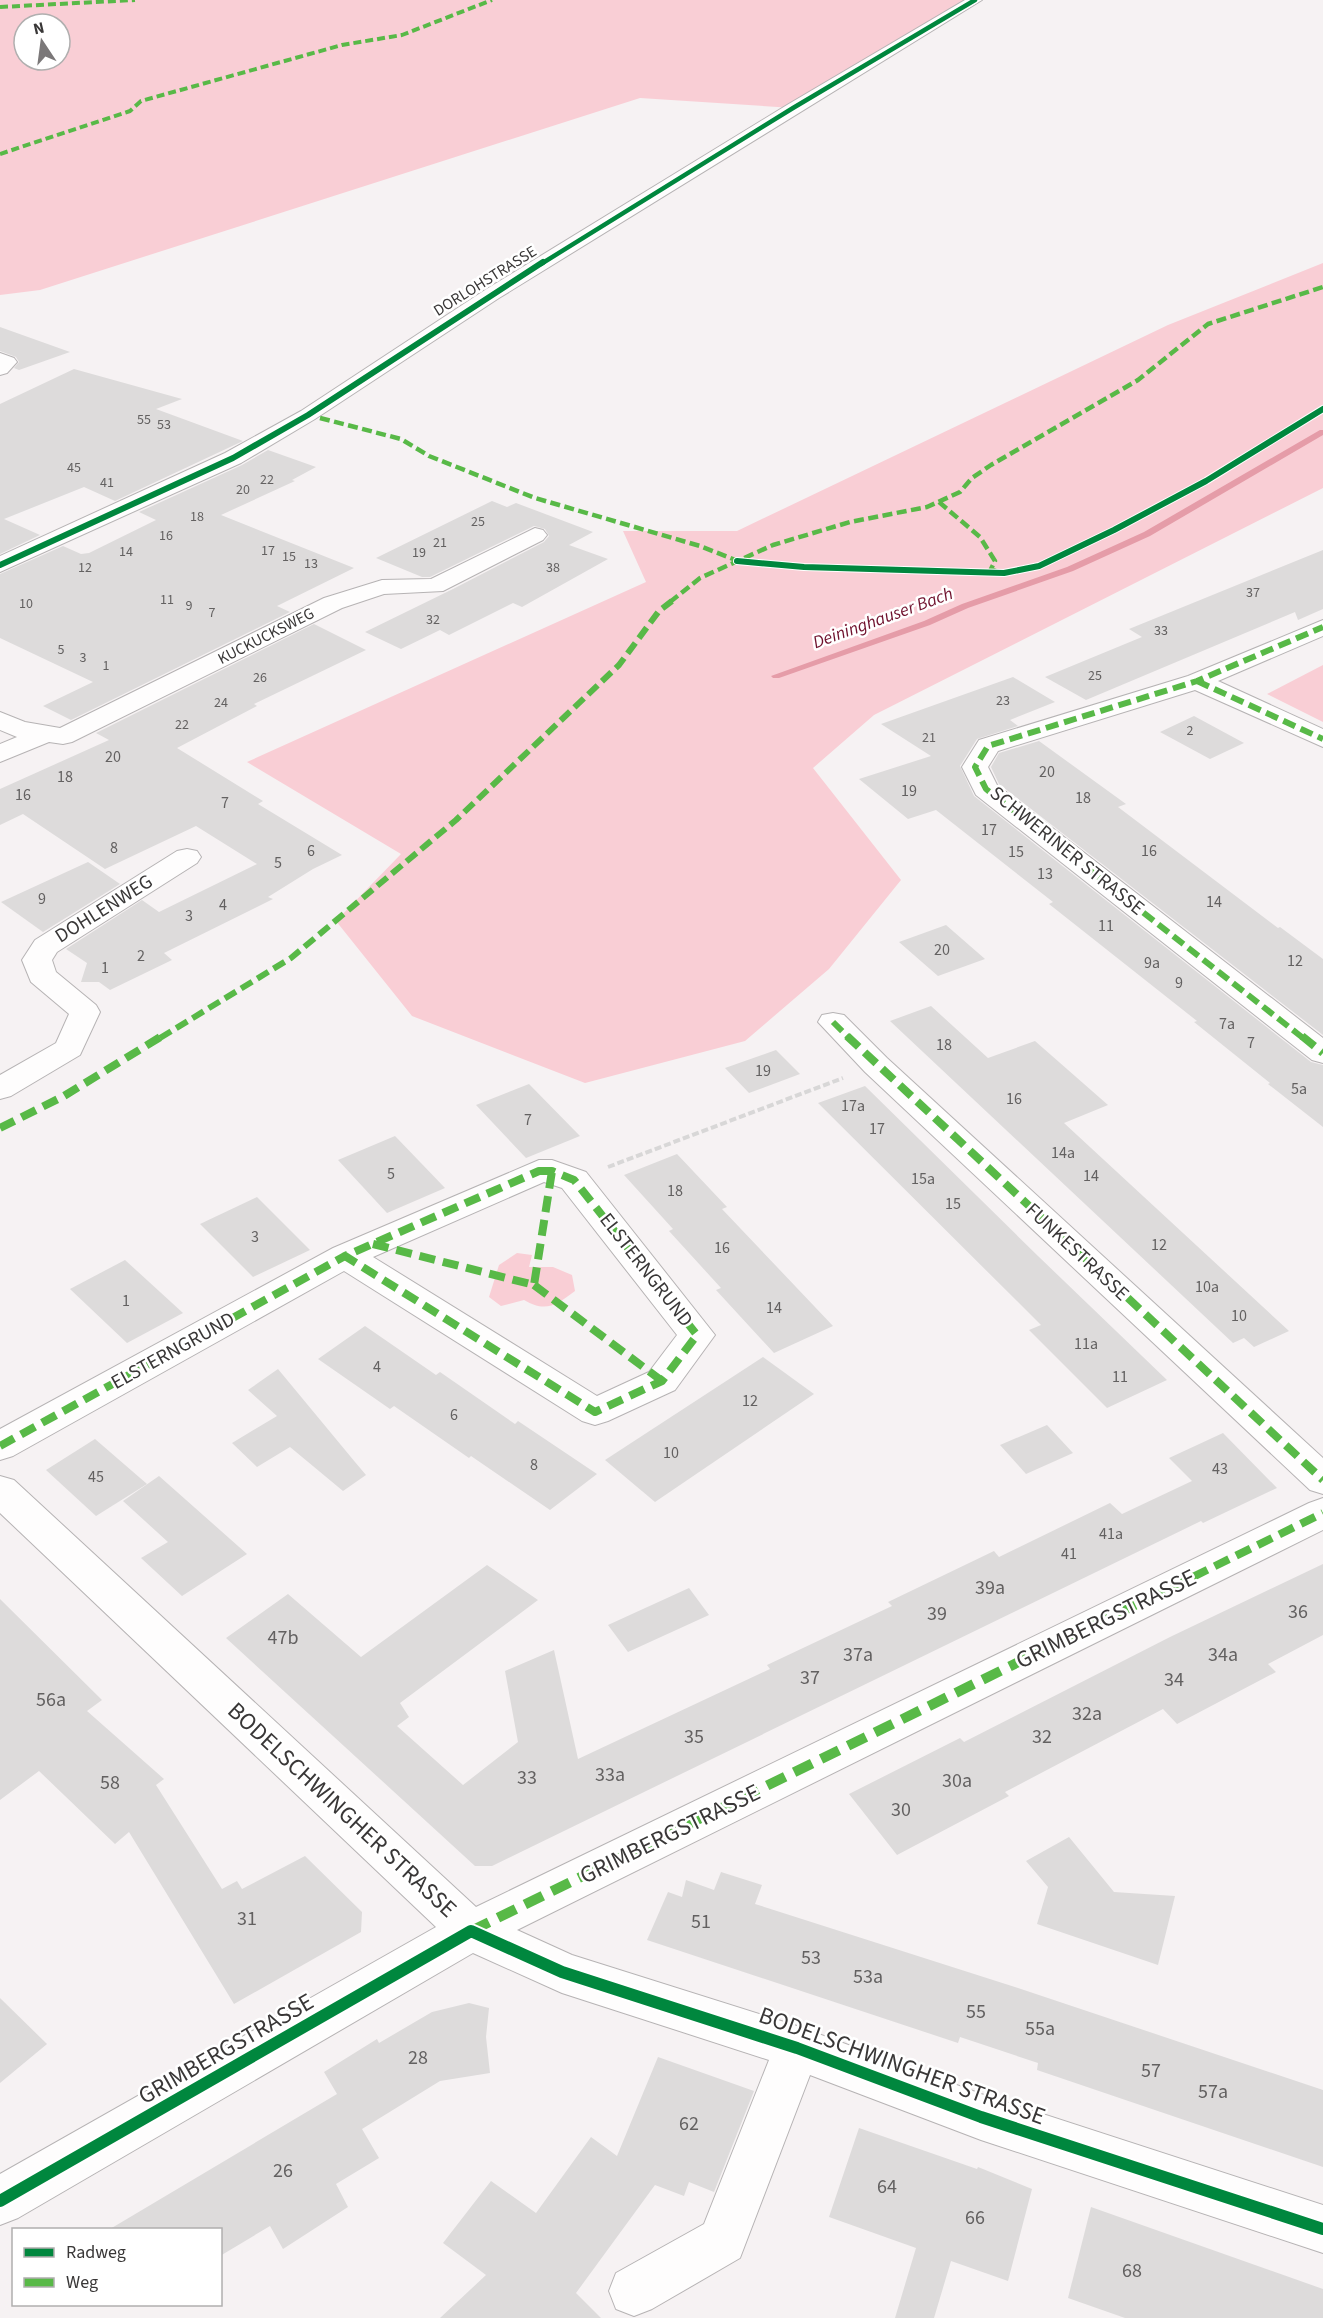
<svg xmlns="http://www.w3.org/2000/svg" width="1323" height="2318" viewBox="0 0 1323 2318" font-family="'Source Sans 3',sans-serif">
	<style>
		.green { fill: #f9ced5; fill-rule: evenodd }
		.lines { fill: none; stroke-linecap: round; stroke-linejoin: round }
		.stream { fill: #e59ca8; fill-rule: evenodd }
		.building { fill: #dddbdb }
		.minor-casing { stroke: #b6b3b4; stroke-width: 2 }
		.path { stroke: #d8d7d7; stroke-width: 4; stroke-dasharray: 7 3; stroke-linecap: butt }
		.minor { fill: #fefdfd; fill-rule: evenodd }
		.quiet-far4 { stroke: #58b947; stroke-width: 4; stroke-dasharray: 8 4; stroke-linecap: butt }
		.quiet-far3 { stroke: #58b947; stroke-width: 4.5; stroke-dasharray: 10 4.5; stroke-linecap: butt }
		.quiet-far2 { stroke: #58b947; stroke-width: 6; stroke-dasharray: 13 6; stroke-linecap: butt }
		.quiet-far1 { stroke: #58b947; stroke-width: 8; stroke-dasharray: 16 8; stroke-linecap: butt }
		.quiet { stroke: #58b947; stroke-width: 10; stroke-dasharray: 20 10; stroke-linecap: butt }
		.cycleway-far2-casing { stroke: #fff; stroke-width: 7 }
		.cycleway-far1-casing { stroke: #fff; stroke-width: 8 }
		.cycleway-casing { stroke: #fff; stroke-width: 16 }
		.cycleway-far2 { stroke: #00873e; stroke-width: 4.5 }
		.cycleway-far1 { stroke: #00873e; stroke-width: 6 }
		.cycleway { stroke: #00873e; stroke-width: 12 }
		.labels { text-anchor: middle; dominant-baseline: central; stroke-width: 5; stroke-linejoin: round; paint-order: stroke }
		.far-number-label { font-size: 14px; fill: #636161 }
		.far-street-label { font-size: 16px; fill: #393737; stroke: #fff }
		.number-label { font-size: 16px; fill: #636161 }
		.far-water-label { font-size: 18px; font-style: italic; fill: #6f112d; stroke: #fff }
		.street-label { font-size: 20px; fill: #393737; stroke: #fff }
		.near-number-label { font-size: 20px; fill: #636161 }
		.near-street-label { font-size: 24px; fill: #393737; stroke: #fff }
	</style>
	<rect width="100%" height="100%" fill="#f6f2f3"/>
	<g class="green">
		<path d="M0,0H975L793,108L640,98L40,290L0,295ZM24,24H60V60H24Z"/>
		<polygon points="1323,263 1323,488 874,715 813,768 901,880 829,969 745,1041 585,1083 412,1016 336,921 401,854 247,762 646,582 623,531 737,531 1168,325"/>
		<polygon points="1323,665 1323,722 1267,694"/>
		<path d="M517,1253L532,1255L529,1267H553L572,1275L575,1291C556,1305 546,1313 524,1300L501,1306L489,1297L499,1265Z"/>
	</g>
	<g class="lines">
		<polygon class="stream" points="1320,430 1323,430 1323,435 1150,536 1073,571 968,608 930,625 779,678 773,678 771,676 924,621 962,604 1067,567 1144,532"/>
	</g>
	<g class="building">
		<polygon points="0,327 70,352 19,370 14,368 19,362 16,357 0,351"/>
		<polygon points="74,369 182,399 156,409 243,441 115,501 84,487 4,519 40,535 0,554 0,404"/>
		<polygon points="268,450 316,467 292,480 295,481 221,515 354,568 277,606 290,612 71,720 43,706 93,682 0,638 0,574 63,546 81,554 89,553 156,520 139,512 242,465"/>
		<polygon points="492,501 507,507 516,503 593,532 569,545 608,559 522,607 513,603 449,635 440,630 401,649 365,632 453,589 544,542 549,536 545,529 534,526 430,577 422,577 376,558"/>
		<polygon points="1323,550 1323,609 1298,620 1295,612 1086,700 1045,677 1142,637 1129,629"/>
		<polygon points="314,624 366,650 254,704 257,706 177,748 263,801 258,804 342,855 313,869 268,897 273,899 164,953 172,960 110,990 99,982 81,982 87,963 66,949 142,900 159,912 257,864 196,826 105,869 23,814 0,825 0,789 109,740 96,733"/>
		<polygon points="1013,677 1055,702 1010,720 1018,726 977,739 960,766 974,796 1311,1062 1323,1065 1323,1127 1268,1084 1270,1083 1194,1022 1197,1021 1049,904 1053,902 936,810 908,819 859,779 931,756 881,724"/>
		<polygon points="1194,716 1244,743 1210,759 1160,732"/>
		<polygon points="1039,741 1126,804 1118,807 1278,928 1280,927 1323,959 1323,1035 999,784 991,767 999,753"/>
		<polygon points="88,862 120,884 43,932 1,902"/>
		<polygon points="946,925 985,959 938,976 899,942"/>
		<polygon points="931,1006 988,1058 1035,1041 1108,1105 1064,1123 1289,1331 1254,1347 1244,1338 1233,1343 890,1021"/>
		<polygon points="776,1050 800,1074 749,1093 725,1068"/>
		<polygon points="529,1084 580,1136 526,1158 476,1105"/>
		<polygon points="865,1086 1038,1256 1167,1380 1107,1408 1029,1330 1041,1325 818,1103"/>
		<polygon points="395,1136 445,1188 387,1213 338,1160"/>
		<polygon points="677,1154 727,1207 722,1209 833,1326 774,1353 716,1290 721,1288 669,1231 673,1229 624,1175"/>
		<polygon points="257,1197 310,1250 253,1277 200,1224"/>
		<polygon points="125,1260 183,1313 127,1343 70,1289"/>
		<polygon points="365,1326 436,1375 440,1372 515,1424 518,1421 597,1474 550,1510 471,1456 469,1458 394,1406 390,1409 318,1359"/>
		<polygon points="763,1357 814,1394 655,1502 605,1460"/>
		<polygon points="278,1369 355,1462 366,1475 343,1491 290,1447 257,1467 232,1443 277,1416 248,1390"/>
		<polygon points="1047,1425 1073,1453 1026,1474 1000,1445"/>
		<polygon points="1223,1433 1277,1488 1203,1523 1201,1521 492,1866 475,1866 226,1638 288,1594 361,1657 487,1565 538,1600 400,1703 409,1717 397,1726 463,1785 518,1742 505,1671 554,1650 578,1759 770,1669 767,1665 892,1606 888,1602 994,1551 999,1557 1110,1503 1122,1514 1192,1481 1169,1458"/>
		<polygon points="95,1439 147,1484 96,1516 46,1470"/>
		<polygon points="159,1476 247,1554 182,1596 141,1558 168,1542 123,1501"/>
		<polygon points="1323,1564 1323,1635 1268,1664 1276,1672 1177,1724 1163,1709 1005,1792 1009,1796 897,1855 849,1794 960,1738 964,1742 1170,1637"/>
		<polygon points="689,1588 709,1615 628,1652 608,1625"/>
		<polygon points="0,1599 102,1700 87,1711 164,1779 156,1785 222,1889 237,1881 242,1889 305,1856 362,1912 361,1932 234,2004 129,1832 115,1844 39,1771 0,1800"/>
		<polygon points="1069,1837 1114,1892 1175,1896 1158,1965 1037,1924 1048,1887 1026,1861"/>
		<polygon points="721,1872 762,1885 755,1904 1018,1988 1323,2090 1323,2167 1037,2070 1038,2063 960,2037 958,2043 647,1940 668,1892 682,1897 686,1880 714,1890"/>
		<polygon points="0,1998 47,2044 0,2083"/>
		<polygon points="469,2003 489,2008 486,2037 490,2073 440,2081 362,2129 379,2158 336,2184 348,2207 283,2249 270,2226 220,2256 220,2229 110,2229 337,2094 324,2072 377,2039 379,2043 432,2012"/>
		<polygon points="658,2057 754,2091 714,2192 689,2182 684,2196 655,2185 576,2293 601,2318 440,2318 486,2275 443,2243 491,2181 536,2213 591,2137 617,2156"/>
		<polygon points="859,2128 977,2169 978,2167 1032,2189 1008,2281 951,2261 934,2318 895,2318 916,2248 829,2217"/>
		<polygon points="1091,2207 1323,2289 1323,2318 1125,2318 1068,2298"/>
	</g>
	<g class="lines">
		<g class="minor-casing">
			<g id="minor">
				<polygon points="965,0 982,0 499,298 315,419 241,463 0,572 0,556 225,453 301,411 485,290 787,105"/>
				<polygon points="0,353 14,358 17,362 7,373 0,375"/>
				<polygon points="535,528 543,530 547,535 543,540 443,591 384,594 342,608 72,742 63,744 49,742 0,762 0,744 17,737 0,730 0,712 25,722 60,728 324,598 382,580 431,579"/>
				<polygon points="1323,620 1323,636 1218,681 1323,729 1323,747 1195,690 998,751 988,767 997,785 1323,1038 1323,1063 1312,1060 976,795 962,767 979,740 1188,676"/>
				<polygon points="187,849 197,851 201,857 197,863 57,952 52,960 56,972 96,1005 100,1012 80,1055 11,1096 0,1099 0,1075 56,1043 69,1014 31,982 22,960 35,940 177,851"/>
				<polygon points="833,1013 844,1015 887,1058 1323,1458 1323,1494 1310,1490 865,1072 818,1022 822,1015"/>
				<path d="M539,1160H552L586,1172L715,1335L675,1390L608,1421L595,1425L582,1421L344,1271L13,1456L0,1460V1429L333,1248ZM544,1182L562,1188L677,1335L649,1372L597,1396L373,1257Z"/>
				<polygon points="0,1476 14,1480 476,1907 1309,1503 1323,1498 1323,1530 517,1930 572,1955 797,2026 981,2094 1323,2205 1323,2253 981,2140 810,2075 740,2258 652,2309 634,2316 616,2309 609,2291 616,2273 704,2224 769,2060 562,1993 473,1953 18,2218 0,2225 0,2174 436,1927 0,1513"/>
			</g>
		</g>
		<polyline class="path" points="608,1167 843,1078"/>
		<use href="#minor" class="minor"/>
		<g class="quiet-far4">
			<polyline points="0,7 135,0"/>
			<polyline points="0,154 130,111 141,101 342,45 402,35 492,0"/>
		</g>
		<g class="quiet-far3">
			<polyline points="320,418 401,439 429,456 535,498 700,546 738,561"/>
			<polyline points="939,502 980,537 995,561 991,569 996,571"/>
			<polyline points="670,602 700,578 773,545 850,522 927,507 960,492 972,478 991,465 1138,380 1208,324 1323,287"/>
		</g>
		<g class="quiet-far2">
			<polyline points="1197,681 1323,739"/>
			<polyline points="833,1022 849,1038"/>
			<polyline points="160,1038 291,958 456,820 619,665 659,611 672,601"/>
			<polyline points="1303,1038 986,789 975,767 988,746 1197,681 1323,627"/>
		</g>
		<g class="quiet-far1">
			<polyline points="847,1036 1323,1480"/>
			<polyline points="1302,1036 1323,1053"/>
			<polyline points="0,1128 64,1096 162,1036"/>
			<polygon points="539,1171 552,1171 574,1180 697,1335 662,1381 595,1412 345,1256"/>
			<polyline points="373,1244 534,1285 552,1171"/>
			<polyline points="534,1285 662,1381"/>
			<polyline points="0,1446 345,1256"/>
			<polyline points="1150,1598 1323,1513"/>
		</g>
		<polyline class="quiet" points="471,1931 1153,1596"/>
		<g class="cycleway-far2-casing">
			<polyline id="cycleway-far2" points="541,264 793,108 975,0"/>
		</g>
		<g class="cycleway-far1-casing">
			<g id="cycleway-far1">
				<polyline points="737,561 804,567 1004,573 1039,566 1114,530 1206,481 1323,409"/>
				<polyline points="0,565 233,458 308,415 543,262"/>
			</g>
		</g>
		<g class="cycleway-casing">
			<polyline id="cycleway" points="0,2201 471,1931 562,1972 797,2048 981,2117 1323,2229"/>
		</g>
		<use href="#cycleway-far2" class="cycleway-far2"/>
		<use href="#cycleway-far1" class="cycleway-far1"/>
		<use href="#cycleway" class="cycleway"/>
	</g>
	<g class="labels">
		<g class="far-number-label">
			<text x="144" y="420">55</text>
			<text x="164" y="425">53</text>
			<text x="74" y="468">45</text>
			<text x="267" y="480">22</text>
			<text x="107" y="483">41</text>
			<text x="243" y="490">20</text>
			<text x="197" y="517">18</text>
			<text x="478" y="522">25</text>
			<text x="166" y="536">16</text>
			<text x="440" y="543">21</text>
			<text x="268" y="551">17</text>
			<text x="126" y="552">14</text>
			<text x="419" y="553">19</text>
			<text x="289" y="557">15</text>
			<text x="311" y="564">13</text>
			<text x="85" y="568">12</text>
			<text x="553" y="568">38</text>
			<text x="1253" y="593">37</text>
			<text x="167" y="600">11</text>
			<text x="26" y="604">10</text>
			<text x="189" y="606">9</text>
			<text x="212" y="613">7</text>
			<text x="433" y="620">32</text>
			<text x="1161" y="631">33</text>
			<text x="61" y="650">5</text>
			<text x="83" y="658">3</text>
			<text x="106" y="666">1</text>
			<text x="1095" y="676">25</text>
			<text x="260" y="678">26</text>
			<text x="1003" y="701">23</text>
			<text x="221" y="703">24</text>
			<text x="182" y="725">22</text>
			<text x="1190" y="731">2</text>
			<text x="929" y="738">21</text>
		</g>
		<g class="far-street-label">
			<text transform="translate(485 281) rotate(-32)">DORLOHSTRASSE</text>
			<text transform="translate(266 636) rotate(-27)">KUCKUCKSWEG</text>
		</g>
		<g class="number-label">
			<text x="113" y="757">20</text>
			<text x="1047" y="772">20</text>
			<text x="65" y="777">18</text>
			<text x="909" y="791">19</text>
			<text x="23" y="795">16</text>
			<text x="1083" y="798">18</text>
			<text x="225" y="803">7</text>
			<text x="989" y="830">17</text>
			<text x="114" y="848">8</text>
			<text x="311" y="851">6</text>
			<text x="1149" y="851">16</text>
			<text x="1016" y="852">15</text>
			<text x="278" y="863">5</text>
			<text x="1045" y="874">13</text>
			<text x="42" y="899">9</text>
			<text x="1214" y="902">14</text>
			<text x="223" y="905">4</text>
			<text x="189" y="916">3</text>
			<text x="1106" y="926">11</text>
			<text x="942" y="950">20</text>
			<text x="141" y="956">2</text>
			<text x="1295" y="961">12</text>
			<text x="1152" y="963">9a</text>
			<text x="105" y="968">1</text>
			<text x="1179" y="983">9</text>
			<text x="1227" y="1024">7a</text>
			<text x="1251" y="1043">7</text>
			<text x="944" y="1045">18</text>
			<text x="763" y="1071">19</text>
			<text x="1299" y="1089">5a</text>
			<text x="1014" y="1099">16</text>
			<text x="853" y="1106">17a</text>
			<text x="528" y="1120">7</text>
			<text x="877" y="1129">17</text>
			<text x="1063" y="1153">14a</text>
			<text x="391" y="1174">5</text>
			<text x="1091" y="1176">14</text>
			<text x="923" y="1179">15a</text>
			<text x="675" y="1191">18</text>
			<text x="953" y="1204">15</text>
			<text x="255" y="1237">3</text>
			<text x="1159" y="1245">12</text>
			<text x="722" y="1248">16</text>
			<text x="1207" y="1287">10a</text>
			<text x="126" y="1301">1</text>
			<text x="774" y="1308">14</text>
			<text x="1239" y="1316">10</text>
			<text x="1086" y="1344">11a</text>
			<text x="377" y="1367">4</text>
			<text x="1120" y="1377">11</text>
			<text x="750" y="1401">12</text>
			<text x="454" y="1415">6</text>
			<text x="671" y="1453">10</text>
			<text x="534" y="1465">8</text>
			<text x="1220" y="1469">43</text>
			<text x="96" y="1477">45</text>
			<text x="1111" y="1534">41a</text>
			<text x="1069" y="1554">41</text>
		</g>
		<g class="far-water-label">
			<text transform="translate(883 618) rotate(-20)">Deininghauser Bach</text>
		</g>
		<g class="street-label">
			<text transform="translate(1067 851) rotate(39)">SCHWERINER STRASSE</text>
			<text transform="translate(104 909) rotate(-32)">DOHLENWEG</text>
			<text transform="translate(1077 1252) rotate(43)">FUNKESTRASSE</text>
			<text transform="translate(646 1270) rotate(52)">ELSTERNGRUND</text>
			<text transform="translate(173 1351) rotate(-29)">ELSTERNGRUND</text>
		</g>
		<g class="near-number-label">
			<text x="990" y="1588">39a</text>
			<text x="1298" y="1612">36</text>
			<text x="937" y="1614">39</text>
			<text x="283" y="1638">47b</text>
			<text x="858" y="1655">37a</text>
			<text x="1223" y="1655">34a</text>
			<text x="810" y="1678">37</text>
			<text x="1174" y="1680">34</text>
			<text x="51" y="1700">56a</text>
			<text x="1087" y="1714">32a</text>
			<text x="694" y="1737">35</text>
			<text x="1042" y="1737">32</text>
			<text x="610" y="1775">33a</text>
			<text x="527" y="1778">33</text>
			<text x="957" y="1781">30a</text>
			<text x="110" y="1783">58</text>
			<text x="901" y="1810">30</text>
			<text x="247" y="1919">31</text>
			<text x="701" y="1922">51</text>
			<text x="811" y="1958">53</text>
			<text x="868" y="1977">53a</text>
			<text x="976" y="2012">55</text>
			<text x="1040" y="2029">55a</text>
			<text x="418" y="2058">28</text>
			<text x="1151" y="2071">57</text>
			<text x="1213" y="2092">57a</text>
			<text x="689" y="2124">62</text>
			<text x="283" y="2171">26</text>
			<text x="887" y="2187">64</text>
			<text x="975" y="2218">66</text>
			<text x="1132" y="2271">68</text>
		</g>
		<g class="near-street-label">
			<text transform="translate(1106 1619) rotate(-26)">GRIMBERGSTRASSE</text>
			<text transform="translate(342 1810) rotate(43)">BODELSCHWINGHER STRASSE</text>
			<text transform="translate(670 1834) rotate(-26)">GRIMBERGSTRASSE</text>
			<text transform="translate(226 2049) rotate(-30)">GRIMBERGSTRASSE</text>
			<text transform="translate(902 2066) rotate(20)">BODELSCHWINGHER STRASSE</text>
		</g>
	</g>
	<rect x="12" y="2228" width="210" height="78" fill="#ffffff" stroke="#b0afaf" stroke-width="1.5"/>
	<rect x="24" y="2248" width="30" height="9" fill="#00873e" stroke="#b0afaf" stroke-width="1.5"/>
	<text x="66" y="2258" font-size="18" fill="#393737">Radweg</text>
	<rect x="24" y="2278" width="30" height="9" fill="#58b947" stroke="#b0afaf" stroke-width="1.5"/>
	<text x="66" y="2288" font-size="18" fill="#393737">Weg</text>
	<g transform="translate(42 42) rotate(347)"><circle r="28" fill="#ffffff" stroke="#b0afaf" stroke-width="1.5"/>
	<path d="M0-4.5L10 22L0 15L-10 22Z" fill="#7b7879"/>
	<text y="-9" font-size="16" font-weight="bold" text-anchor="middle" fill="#393737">N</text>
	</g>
</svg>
